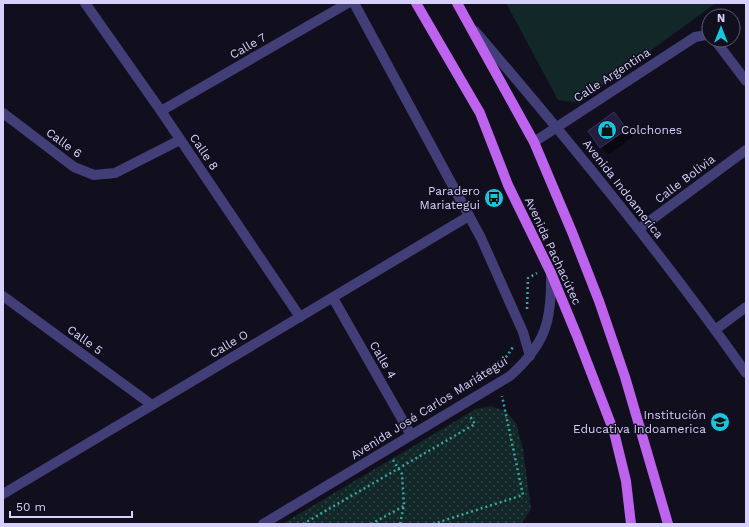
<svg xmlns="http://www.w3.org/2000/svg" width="749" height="527" viewBox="0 0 749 527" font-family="'Work Sans',sans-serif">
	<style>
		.green { fill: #122727 }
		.park { fill: url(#park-dots) }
		.shadow { fill: #0007 }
		.building { fill: #241d3d; stroke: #3d3166 }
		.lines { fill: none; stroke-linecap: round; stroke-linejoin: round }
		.path { stroke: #3aa4a0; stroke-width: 2.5; stroke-dasharray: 2 3; stroke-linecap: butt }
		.minor { stroke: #423e78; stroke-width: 10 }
		.major { stroke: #be63ee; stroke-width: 10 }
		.labels { text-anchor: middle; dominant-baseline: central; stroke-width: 3; stroke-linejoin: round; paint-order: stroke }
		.street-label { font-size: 12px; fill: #d6d0fa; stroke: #110e1e }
		.poi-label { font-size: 12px; fill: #d6d0fa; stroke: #110e1e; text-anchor: end }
	</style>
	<defs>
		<pattern id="park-dots" width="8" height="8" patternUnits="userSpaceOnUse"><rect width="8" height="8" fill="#122727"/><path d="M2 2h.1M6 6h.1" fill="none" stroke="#344547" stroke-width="1.8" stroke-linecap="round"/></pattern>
	</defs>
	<rect width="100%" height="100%" fill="#110e1e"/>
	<polygon class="green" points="506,3 716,3 579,103 558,100"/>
	<polygon class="park" points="490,406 506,411 516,423 523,449 531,509 524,520 520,524 282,524 476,409"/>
	<polygon class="shadow" points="614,113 622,120 633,137 609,154 601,147"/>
	<polygon class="building" points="614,112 627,129 600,148 588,131"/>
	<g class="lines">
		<g class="path">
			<polyline points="527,309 528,278 537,273"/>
			<polyline points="456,391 507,356 513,347"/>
			<polyline points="393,460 402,474 404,505 400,524"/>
			<polyline points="303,524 475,424 469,415"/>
			<polyline points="371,524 404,506"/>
			<polyline points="433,524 523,495 502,396"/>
		</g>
		<g class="minor">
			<polyline points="85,3 161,111 300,317"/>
			<polyline points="354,3 481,238 523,332 530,356"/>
			<path d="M475,31C570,142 662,254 746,373"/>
			<polyline points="715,40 746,81"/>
			<polyline points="161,111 348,3"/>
			<polyline points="3,113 74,167 94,175 115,173 180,140"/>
			<polyline points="534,142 695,37 706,35 709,36"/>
			<polyline points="639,229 746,150"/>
			<polyline points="3,296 152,405"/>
			<polyline points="333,298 411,435"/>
			<polyline points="715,330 746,307"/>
			<polyline points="3,494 469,216"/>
			<path d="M263,524L510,376C546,344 552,320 551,273"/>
		</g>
		<g class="major">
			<polyline points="416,3 480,113 508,185 551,273 577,336 614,432 626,481 631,524"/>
			<polyline points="457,3 534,142 572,232 599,301 625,377 668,524"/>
		</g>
	</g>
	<defs>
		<g id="shop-disc" transform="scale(1)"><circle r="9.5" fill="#19c5de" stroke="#110e1e"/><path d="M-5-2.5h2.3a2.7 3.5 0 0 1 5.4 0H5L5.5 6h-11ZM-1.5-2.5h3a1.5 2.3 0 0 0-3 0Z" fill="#111"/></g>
		<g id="bus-disc" transform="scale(1)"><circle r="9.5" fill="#19c5de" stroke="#110e1e"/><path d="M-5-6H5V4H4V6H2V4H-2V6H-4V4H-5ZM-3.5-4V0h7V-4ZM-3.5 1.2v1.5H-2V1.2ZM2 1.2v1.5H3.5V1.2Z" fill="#111"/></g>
		<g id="school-disc" transform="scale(1)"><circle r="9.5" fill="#19c5de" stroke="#110e1e"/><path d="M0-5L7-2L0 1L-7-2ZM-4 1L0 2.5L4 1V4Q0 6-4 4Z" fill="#111"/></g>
	</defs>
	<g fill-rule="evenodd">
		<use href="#shop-disc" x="607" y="130"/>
		<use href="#bus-disc" x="494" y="198"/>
		<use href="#school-disc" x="720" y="422"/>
	</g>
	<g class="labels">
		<g class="street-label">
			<text transform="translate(248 46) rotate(-30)">Calle 7</text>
			<text transform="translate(612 75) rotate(-33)">Calle Argentina</text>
			<text transform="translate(64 143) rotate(36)">Calle 6</text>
			<text transform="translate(204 152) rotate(56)">Calle 8</text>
			<text transform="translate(685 179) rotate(-37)">Calle Bolivia</text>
			<text transform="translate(623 189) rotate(52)">Avenida Indoamerica</text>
			<text transform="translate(553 251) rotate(65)">Avenida Pachacútec</text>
			<text transform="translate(85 340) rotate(36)">Calle 5</text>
			<text transform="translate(229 344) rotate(-31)">Calle O</text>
			<text transform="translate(383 360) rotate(60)">Calle 4</text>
			<text transform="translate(429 408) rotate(-32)">Avenida José Carlos Mariátegui</text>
		</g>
		<g class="poi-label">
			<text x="621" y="130" text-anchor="start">Colchones</text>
			<text x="480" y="191">Paradero<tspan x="480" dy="14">Mariategui</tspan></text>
			<text x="706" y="415">Institución<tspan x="706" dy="14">Educativa Indoamerica</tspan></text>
		</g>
	</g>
	<rect width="749" height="527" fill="none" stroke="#d6d0fa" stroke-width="8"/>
	<g transform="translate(721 28)"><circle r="19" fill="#110e1e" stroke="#605c76"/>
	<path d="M0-3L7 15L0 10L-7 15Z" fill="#19c5de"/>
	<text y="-6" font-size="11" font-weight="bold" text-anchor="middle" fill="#d6d0fa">N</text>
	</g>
	<path d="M10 511v6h122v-6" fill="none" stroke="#d6d0fa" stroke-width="2"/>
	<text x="16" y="511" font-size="12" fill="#d6d0fa" stroke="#110e1e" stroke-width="3" paint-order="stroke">50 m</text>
</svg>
